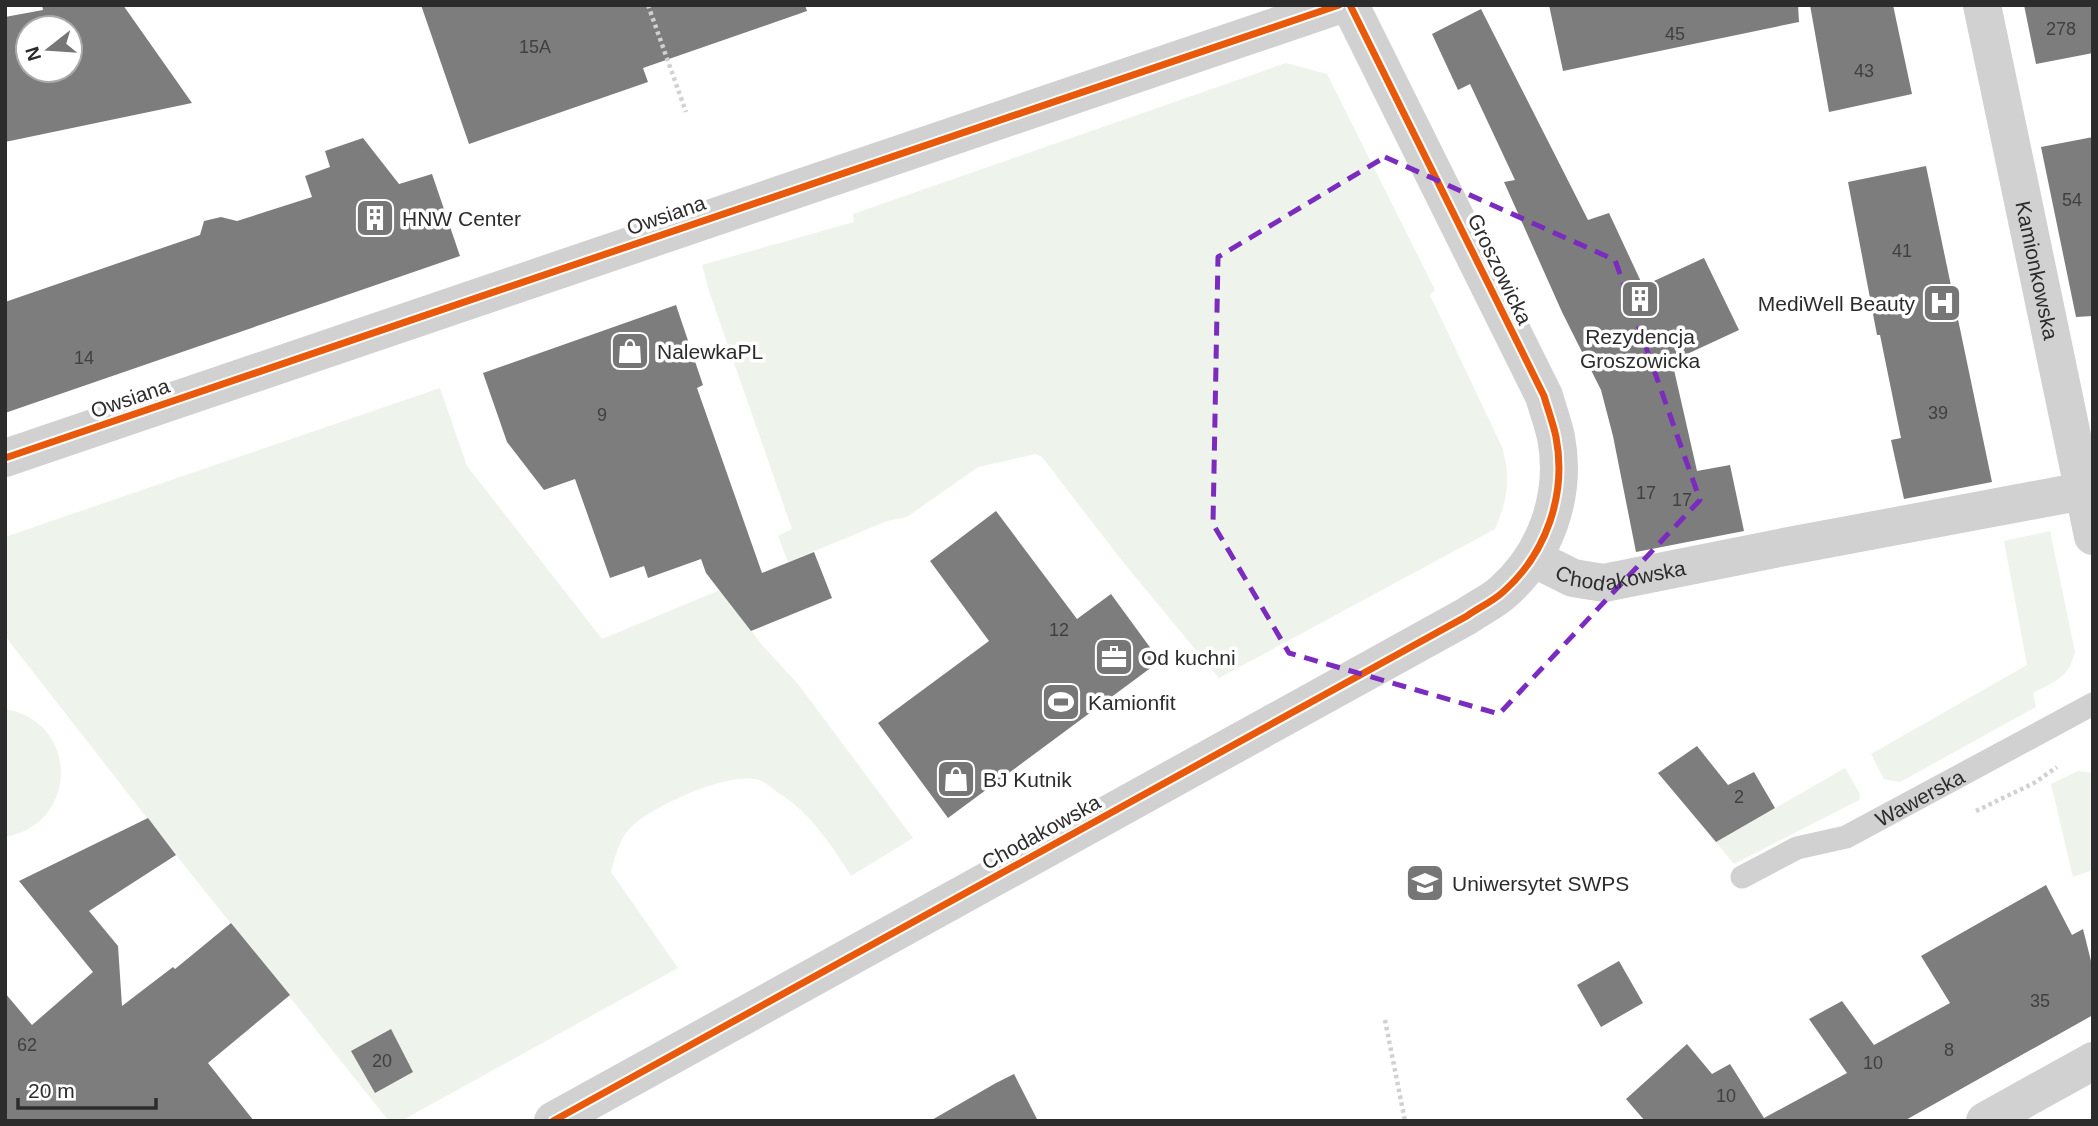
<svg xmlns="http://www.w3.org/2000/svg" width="2098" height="1126" viewBox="0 0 2098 1126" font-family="Arial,sans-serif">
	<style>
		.green { fill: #eef3eb }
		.building { fill: #7d7d7d; fill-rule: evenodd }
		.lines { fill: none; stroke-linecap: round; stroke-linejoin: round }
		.path { stroke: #d1d1d1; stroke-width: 4.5; stroke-dasharray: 3.5 3.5; stroke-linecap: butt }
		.service { stroke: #d1d1d1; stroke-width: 23 }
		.minor { stroke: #d1d1d1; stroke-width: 38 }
		.cycleway-casing { stroke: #fff; stroke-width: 11 }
		.cycleway { stroke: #e8590c; stroke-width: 7 }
		.marked { fill: none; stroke: #7b2cbf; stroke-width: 5; stroke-dasharray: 14 9; stroke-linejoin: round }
		.labels { text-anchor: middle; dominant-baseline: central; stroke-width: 7; stroke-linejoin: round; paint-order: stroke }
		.number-label { font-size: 18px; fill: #404040 }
		.street-label { font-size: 21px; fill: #2c2c2c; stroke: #fff }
		.poi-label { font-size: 21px; fill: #2c2c2c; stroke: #fff; text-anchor: start }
	</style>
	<rect width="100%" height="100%" fill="#fff"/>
	<g class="green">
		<path d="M1286,63L1327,74L1435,290L1430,295L1502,447C1511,479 1508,498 1495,529L1219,678L1123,562L1042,457L1036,454L978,467L907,517L887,521L788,562L778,536L792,529L710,294L702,265L854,222L853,214Z"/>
		<path d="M440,388L467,466L602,639L720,590L762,645L798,684L913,838L851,876C830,843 811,813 777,792C772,788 765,782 759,780C728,771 652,806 630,828C619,839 615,858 611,872L678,968L401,1121H389L176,855L5,636V537Z"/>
		<path d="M2050,531L2075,652C2068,679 2056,680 2033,693L2036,707L1900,782L1884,779L1871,754L2027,665L2004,541Z"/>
		<path d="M5,709C80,722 79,824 5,837Z"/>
		<polygon points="1845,768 1860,794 1859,800 1734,864 1716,842"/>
		<polygon points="2078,771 2093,773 2093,870 2073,877 2051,784"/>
	</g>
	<g class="building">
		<path d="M42,5H123L192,103L5,142V17L43,10ZM28,28H70V70H28Z"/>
		<polygon points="421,5 805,5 807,11 643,68 648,82 469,144"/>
		<polygon points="1549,5 1798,5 1799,22 1563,71"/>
		<polygon points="1810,5 1893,5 1912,94 1829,112"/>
		<polygon points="2024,5 2093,5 2093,53 2036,64"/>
		<polygon points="1481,9 1588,220 1609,213 1643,286 1704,258 1739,330 1672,361 1697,471 1730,465 1744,531 1636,552 1613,436 1601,390 1562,312 1504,182 1515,180 1470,84 1458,90 1432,34"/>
		<polygon points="2093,137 2093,316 2076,317 2041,147"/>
		<polygon points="363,138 399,184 432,174 460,256 5,413 5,302 200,235 204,221 221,217 237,221 312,197 305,176 330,167 325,151"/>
		<polygon points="1926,166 1992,482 1904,499 1891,440 1901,438 1880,335 1877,335 1848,182"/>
		<polygon points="676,305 703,385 697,388 762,573 814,552 832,598 751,631 706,573 701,559 648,578 644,566 610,578 575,479 544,490 507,442 483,373"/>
		<polygon points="996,511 1077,619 1111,594 1160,661 948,818 878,723 989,641 930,561"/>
		<polygon points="1697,746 1728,785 1754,772 1775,808 1716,842 1658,773"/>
		<polygon points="148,818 176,855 89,911 118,946 122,1006 173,967 175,969 231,923 290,995 208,1063 254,1121 5,1121 5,993 32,1025 93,972 19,881"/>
		<polygon points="2046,885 2072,935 2083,929 2093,969 2093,1015 1904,1121 1645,1121 1626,1099 1687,1044 1712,1074 1730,1064 1764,1118 1847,1073 1809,1019 1842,1001 1874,1045 1950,1003 1921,956"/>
		<polygon points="1619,961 1643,1003 1601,1027 1577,985"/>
		<polygon points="391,1029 413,1072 375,1093 351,1051"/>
		<polygon points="1014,1074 1038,1121 930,1121 996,1083"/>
	</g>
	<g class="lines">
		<g class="path">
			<polyline points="648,5 686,112"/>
			<polyline points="1976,811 2034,783 2057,767"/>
			<polyline points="1385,1020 1405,1121"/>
		</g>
		<path class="service" id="s1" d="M1742,877L1797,848L1846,837L2093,704"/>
		<g class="minor">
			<path id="s2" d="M1982,5L2093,536"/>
			<polyline points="5,458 1339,5"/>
			<path id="s3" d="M1533,558L1573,578L1604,583L1784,547L2083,491"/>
			<path d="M553,1121L1467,616C1478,608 1492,602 1503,592C1546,554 1567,495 1556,437C1553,423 1548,410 1544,396L1350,5"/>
			<polyline points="1985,1121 2093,1061"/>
		</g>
		<g class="cycleway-casing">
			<g id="cycleway">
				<polyline points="5,458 1339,5"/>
				<path d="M553,1121L1467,616C1478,608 1492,602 1503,592C1546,554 1567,495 1556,437C1553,423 1548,410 1544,396L1350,5"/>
			</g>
		</g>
		<use href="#cycleway" class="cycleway"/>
	</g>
	<path class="marked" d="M1385,157L1615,260L1700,500L1499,714L1289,653L1213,524L1218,257Z"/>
	<defs>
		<g id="building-square" transform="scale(2.0125)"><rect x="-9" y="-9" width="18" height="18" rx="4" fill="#767676" stroke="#fff"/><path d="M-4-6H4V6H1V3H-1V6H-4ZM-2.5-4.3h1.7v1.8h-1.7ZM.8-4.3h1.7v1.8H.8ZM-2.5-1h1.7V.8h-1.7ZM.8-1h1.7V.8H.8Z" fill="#fff"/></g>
		<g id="hospital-square" transform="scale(2.0125)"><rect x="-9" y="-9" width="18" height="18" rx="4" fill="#767676" stroke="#fff"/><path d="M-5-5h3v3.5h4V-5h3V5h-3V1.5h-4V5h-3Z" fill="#fff"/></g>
		<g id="shop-square" transform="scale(2.0125)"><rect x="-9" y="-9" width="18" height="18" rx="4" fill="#767676" stroke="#fff"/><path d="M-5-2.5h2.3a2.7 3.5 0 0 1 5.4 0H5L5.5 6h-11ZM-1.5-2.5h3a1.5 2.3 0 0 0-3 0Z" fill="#fff"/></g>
		<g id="office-square" transform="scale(2.0125)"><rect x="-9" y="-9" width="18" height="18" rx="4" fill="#767676" stroke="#fff"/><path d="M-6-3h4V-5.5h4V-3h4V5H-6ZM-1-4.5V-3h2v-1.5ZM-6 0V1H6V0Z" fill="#fff"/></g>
		<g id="stadium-square" transform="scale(2.0125)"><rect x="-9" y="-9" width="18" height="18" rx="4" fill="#767676" stroke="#fff"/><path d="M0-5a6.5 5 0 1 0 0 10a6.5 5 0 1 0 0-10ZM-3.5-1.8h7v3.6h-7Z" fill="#fff"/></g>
		<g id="university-square" transform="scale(2.0125)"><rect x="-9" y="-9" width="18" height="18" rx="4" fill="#767676" stroke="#fff"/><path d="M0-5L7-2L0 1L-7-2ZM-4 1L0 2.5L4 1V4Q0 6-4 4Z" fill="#fff"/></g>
	</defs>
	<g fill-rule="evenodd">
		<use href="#building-square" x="375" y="218"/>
		<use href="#building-square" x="1640" y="299"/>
		<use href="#hospital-square" x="1942" y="303"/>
		<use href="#shop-square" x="630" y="351"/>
		<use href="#office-square" x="1114" y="657"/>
		<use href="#stadium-square" x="1061" y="702"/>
		<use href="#shop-square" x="956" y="779"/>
		<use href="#university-square" x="1425" y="883"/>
	</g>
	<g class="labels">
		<g class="number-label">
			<text x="2061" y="29">278</text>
			<text x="1675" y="34">45</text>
			<text x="535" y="47">15A</text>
			<text x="1864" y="71">43</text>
			<text x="2072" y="200">54</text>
			<text x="1902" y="251">41</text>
			<text x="84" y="358">14</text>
			<text x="1938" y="413">39</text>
			<text x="602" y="415">9</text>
			<text x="1646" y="493">17</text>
			<text x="1682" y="500">17</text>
			<text x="1059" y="630">12</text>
			<text x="1739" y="797">2</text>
			<text x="2040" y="1001">35</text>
			<text x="27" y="1045">62</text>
			<text x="1949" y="1050">8</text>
			<text x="382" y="1061">20</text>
			<text x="1873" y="1063">10</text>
			<text x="1726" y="1096">10</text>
		</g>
		<g class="street-label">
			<text transform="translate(666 215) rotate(-19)">Owsiana</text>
			<text transform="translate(1500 269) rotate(64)">Groszowicka</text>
			<text stroke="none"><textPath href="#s2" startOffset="271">Kamionkowska</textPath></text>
			<text transform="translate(130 398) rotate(-19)">Owsiana</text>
			<text stroke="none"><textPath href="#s3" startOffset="93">Chodakowska</textPath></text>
			<text stroke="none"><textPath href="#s1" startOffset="196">Wawerska</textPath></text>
			<text transform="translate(1041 832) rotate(-29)">Chodakowska</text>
		</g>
		<g class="poi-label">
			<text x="402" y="218">HNW Center</text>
			<text x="1915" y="303" text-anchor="end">MediWell Beauty</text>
			<text x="1640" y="336" text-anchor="middle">Rezydencja<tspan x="1640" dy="24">Groszowicka</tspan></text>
			<text x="657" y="351">NalewkaPL</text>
			<text x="1141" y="657">Od kuchni</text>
			<text x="1088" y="702">Kamionfit</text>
			<text x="983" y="779">BJ Kutnik</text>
			<text x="1452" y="883">Uniwersytet SWPS</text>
		</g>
	</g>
	<rect width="2098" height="1126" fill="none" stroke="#2c2c2c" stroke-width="14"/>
	<g transform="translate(49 49) rotate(253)"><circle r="33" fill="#ffffff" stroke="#ababab" stroke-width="2"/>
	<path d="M0-5L12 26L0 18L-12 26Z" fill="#767676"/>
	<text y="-10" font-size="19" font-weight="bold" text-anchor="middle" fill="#2c2c2c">N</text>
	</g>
	<path d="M18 1098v10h138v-10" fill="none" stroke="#2c2c2c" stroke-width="3.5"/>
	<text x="28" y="1098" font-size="21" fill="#2c2c2c" stroke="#ffffff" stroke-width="5" paint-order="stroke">20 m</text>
</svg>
